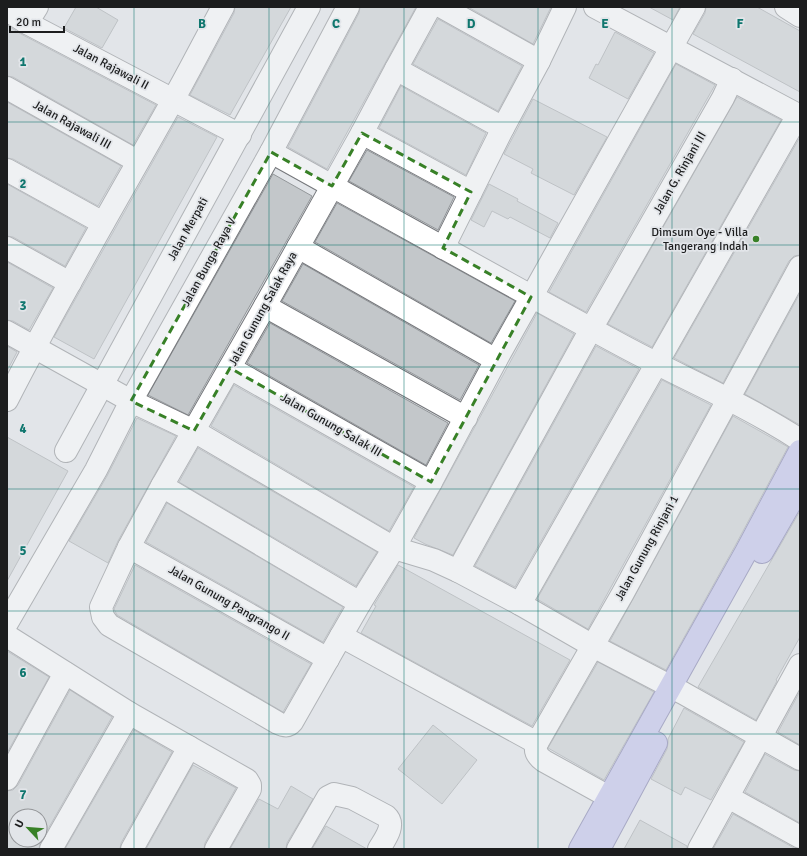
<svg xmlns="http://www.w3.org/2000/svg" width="807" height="856" viewBox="0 0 807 856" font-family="Signika,sans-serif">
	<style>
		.building { fill: #c3c7ca; stroke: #93979a; fill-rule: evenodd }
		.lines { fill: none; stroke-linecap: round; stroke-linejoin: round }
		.minor-casing { stroke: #76787c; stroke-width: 24 }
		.major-casing { stroke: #62619a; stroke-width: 24 }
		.minor { stroke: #fff; stroke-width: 22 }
		.major { stroke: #b7b6eb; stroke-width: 22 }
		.marked { fill: none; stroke: #388127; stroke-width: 3; stroke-dasharray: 8 5; stroke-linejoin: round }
		.grid { fill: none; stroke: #0f766e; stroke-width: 1; stroke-opacity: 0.55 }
		.poi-dot { fill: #388127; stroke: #e2e5e9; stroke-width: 1.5 }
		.labels { text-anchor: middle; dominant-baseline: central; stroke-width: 3.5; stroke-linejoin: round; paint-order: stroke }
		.street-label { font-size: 12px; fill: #1c1d1e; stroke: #e2e5e9 }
		.poi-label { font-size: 12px; fill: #1c1d1e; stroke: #e2e5e9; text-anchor: end }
		.grid-label { font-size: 13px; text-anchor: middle; font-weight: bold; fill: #0f766e; stroke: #e2e5e9; stroke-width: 3.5; stroke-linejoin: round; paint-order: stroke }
	</style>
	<rect width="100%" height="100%" fill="#e2e5e9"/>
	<g class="building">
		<polygon points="76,7 96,7 118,20 102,48 64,28"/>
		<polygon points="235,7 291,7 230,115 190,95 234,13"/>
		<polygon points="360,7 416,7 327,169 288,147 359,13"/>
		<polygon points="468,7 551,7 533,44"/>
		<polygon points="649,7 680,7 673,20"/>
		<polygon points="706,7 757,7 800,31 800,92 693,34 705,13"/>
		<polygon points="438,19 522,66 498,111 413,64"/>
		<polygon points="7,25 21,34 156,105 133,145 13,77 7,76"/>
		<polygon points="615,32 654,53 628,99 589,78 596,64 598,65"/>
		<polygon points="676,64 715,85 586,312 549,292"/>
		<polygon points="401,86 486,133 466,175 379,128"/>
		<polygon points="737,97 781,120 652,347 608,324"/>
		<polygon points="533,99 607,137 574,195 531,173 533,169 504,154"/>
		<polygon points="7,102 121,166 98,206 13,159 7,158"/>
		<polygon points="178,117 217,137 94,359 54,337"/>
		<polygon points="800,137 800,255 794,256 789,261 723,383 674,358"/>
		<polygon points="367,150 454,197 438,230 349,181"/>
		<polygon points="273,174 312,196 188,415 148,395"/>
		<polygon points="7,184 86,228 65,266 13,237 7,236"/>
		<polygon points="489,184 518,199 517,201 558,223 550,238 510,217 508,219 492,211 484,227 471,220"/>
		<polygon points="337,203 515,301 491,343 315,242"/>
		<polygon points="7,262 53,288 29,330 13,321 7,320"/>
		<polygon points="303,264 479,365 460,400 282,301"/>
		<polygon points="800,293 800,425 745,394"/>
		<polygon points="537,313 574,334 453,555 425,544 414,538"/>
		<polygon points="270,323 448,423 426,465 247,363"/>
		<polygon points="7,346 17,352 7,371"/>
		<polygon points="596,346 639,369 515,587 475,566"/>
		<polygon points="662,380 711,405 588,629 537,599"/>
		<polygon points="234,385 414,487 389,531 211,426"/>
		<polygon points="733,416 788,447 735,546 666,670 610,641"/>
		<polygon points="137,418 176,436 118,541 108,563 69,541 107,476"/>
		<polygon points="7,437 68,471 7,581"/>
		<polygon points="198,448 377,552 356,586 179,482"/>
		<polygon points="167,503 343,607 323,642 146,542"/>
		<polygon points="800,511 800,637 776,680 777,681 756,720 698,687"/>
		<polygon points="135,565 311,664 283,712 117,615 114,609"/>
		<polygon points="398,565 570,660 532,726 361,633 376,606 374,605"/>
		<polygon points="7,651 49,677 7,753"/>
		<polygon points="598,662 654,692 604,780 548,748"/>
		<path d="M70,690L112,717L40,843L39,849H7V791L13,790L18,785ZM16,816H40V840H16Z"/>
		<polygon points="799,693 800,694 800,745 778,732"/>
		<polygon points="684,708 744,742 711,800 685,787 681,795 651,779 667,749 668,743 668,739"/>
		<polygon points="433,725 477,760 442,804 398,769"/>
		<polygon points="134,730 172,752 121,843 120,849 65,849"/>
		<polygon points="765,754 794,770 800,771 800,823 745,792"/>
		<polygon points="193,765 236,788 205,843 204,849 146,849"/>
		<polygon points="291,786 313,799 287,843 286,849 230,849 259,799 278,809"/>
		<polygon points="733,814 794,848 798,849 713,849"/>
		<polygon points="640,820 687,846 687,849 624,849"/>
		<polygon points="326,826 367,849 312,849"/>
	</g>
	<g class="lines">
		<g class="minor-casing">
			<g id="minor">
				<polyline points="442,7 539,61"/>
				<polyline points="595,7 800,116"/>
				<polyline points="786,7 800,16"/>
				<polyline points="7,10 27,23 240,135"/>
				<polyline points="27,23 37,7"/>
				<polyline points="396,69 503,128"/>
				<polyline points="7,88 137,161"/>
				<polyline points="362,133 471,192"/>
				<path d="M271,152C388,217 504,282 621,345C680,377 743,403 800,440"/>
				<polyline points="7,170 103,223"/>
				<polyline points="298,247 496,360"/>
				<polyline points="7,248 70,283"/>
				<polyline points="443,248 503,128 539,61 565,7"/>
				<polyline points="265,306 466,418"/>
				<polyline points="7,332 131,401 194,431 394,548 434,560 458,571 520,604 593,646 683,693 800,759"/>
				<polyline points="230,368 431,482"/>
				<path d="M7,400C59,298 117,200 173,100C190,70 206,38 223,7"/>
				<polyline points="66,451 309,7"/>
				<polyline points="162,486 360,603"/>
				<polyline points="129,547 328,659"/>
				<polyline points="458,571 591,329 723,98 732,79"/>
				<polyline points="520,604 798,115"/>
				<polyline points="7,623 96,470 131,401 271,152 348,7"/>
				<polyline points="7,636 129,713 247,780 250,785 250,789 216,849"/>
				<path d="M341,636L292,722C288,727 284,726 278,723L109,625L103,617L101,607L129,547L162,486L265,306L362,133L396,69L430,7"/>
				<polyline points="537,743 341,636 360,603 394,548 431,482 496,360 694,7"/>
				<polyline points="7,779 65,673"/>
				<path d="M609,797L544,761C537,756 534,751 537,743L623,593L800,267"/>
				<polyline points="728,797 800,837"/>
				<polyline points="51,849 129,713"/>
				<polyline points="132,849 189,747"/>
				<path d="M298,849L328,797L334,794L352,798L386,816C396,825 385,839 379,849"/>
				<polyline points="699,849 800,665"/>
			</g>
		</g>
		<g class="major-casing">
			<g id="major">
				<polyline points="762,552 800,486"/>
				<polyline points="580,849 746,552 800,451"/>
				<polyline points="599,849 656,743"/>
			</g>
		</g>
		<use href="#minor" class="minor"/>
		<use href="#major" class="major"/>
	</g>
	<path d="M0 0H807V856H0ZM362,133L471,192L443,248L531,297L431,482L230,368L194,431L131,401L271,152L332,186Z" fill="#e2e5e9" fill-opacity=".55" fill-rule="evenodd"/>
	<path class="marked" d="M362,133L471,192L443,248L531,297L431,482L230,368L194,431L131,401L271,152L332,186Z"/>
	<path class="grid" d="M134,7V849M269,7V849M404,7V849M538,7V849M672,7V849M7,122H800M7,245H800M7,367H800M7,489H800M7,611H800M7,734H800"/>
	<circle class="poi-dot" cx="756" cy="239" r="4"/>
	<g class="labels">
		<g class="street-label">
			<text transform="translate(111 67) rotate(28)">Jalan Rajawali II</text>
			<text transform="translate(72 125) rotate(29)">Jalan Rajawali III</text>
			<text transform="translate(680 173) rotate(-60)">Jalan G. Rinjani III</text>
			<text transform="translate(188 229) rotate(-61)">Jalan Merpati</text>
			<text transform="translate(209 262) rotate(-61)">Jalan Bunga Raya V</text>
			<text transform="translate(263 309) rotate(-61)">Jalan Gunung Salak Raya</text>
			<text transform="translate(331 425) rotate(30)">Jalan Gunung Salak III</text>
			<text transform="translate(647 548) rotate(-61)">Jalan Gunung Rinjani 1</text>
			<text transform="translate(229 603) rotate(30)">Jalan Gunung Pangrango II</text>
		</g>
		<g class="poi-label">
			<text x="748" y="232">Dimsum Oye - Villa<tspan x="748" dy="14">Tangerang Indah</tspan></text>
		</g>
	</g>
	<g class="grid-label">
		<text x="202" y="28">B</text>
		<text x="336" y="28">C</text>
		<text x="471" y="28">D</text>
		<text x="605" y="28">E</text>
		<text x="740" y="28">F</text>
		<text x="23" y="66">1</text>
		<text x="23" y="188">2</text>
		<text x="23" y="310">3</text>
		<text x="23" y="433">4</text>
		<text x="23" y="555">5</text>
		<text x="23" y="677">6</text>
		<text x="23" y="799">7</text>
	</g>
	<rect width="807" height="856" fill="none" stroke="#1c1d1e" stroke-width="16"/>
	<g transform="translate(28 828) rotate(296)"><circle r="19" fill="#e2e5e9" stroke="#939598"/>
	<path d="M0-3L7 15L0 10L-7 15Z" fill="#388127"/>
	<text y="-6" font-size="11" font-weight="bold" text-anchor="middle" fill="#1c1d1e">U</text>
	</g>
	<path d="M10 26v6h54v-6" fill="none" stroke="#1c1d1e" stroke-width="2"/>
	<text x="16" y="26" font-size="12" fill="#1c1d1e" stroke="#e2e5e9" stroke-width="3" paint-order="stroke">20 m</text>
</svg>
